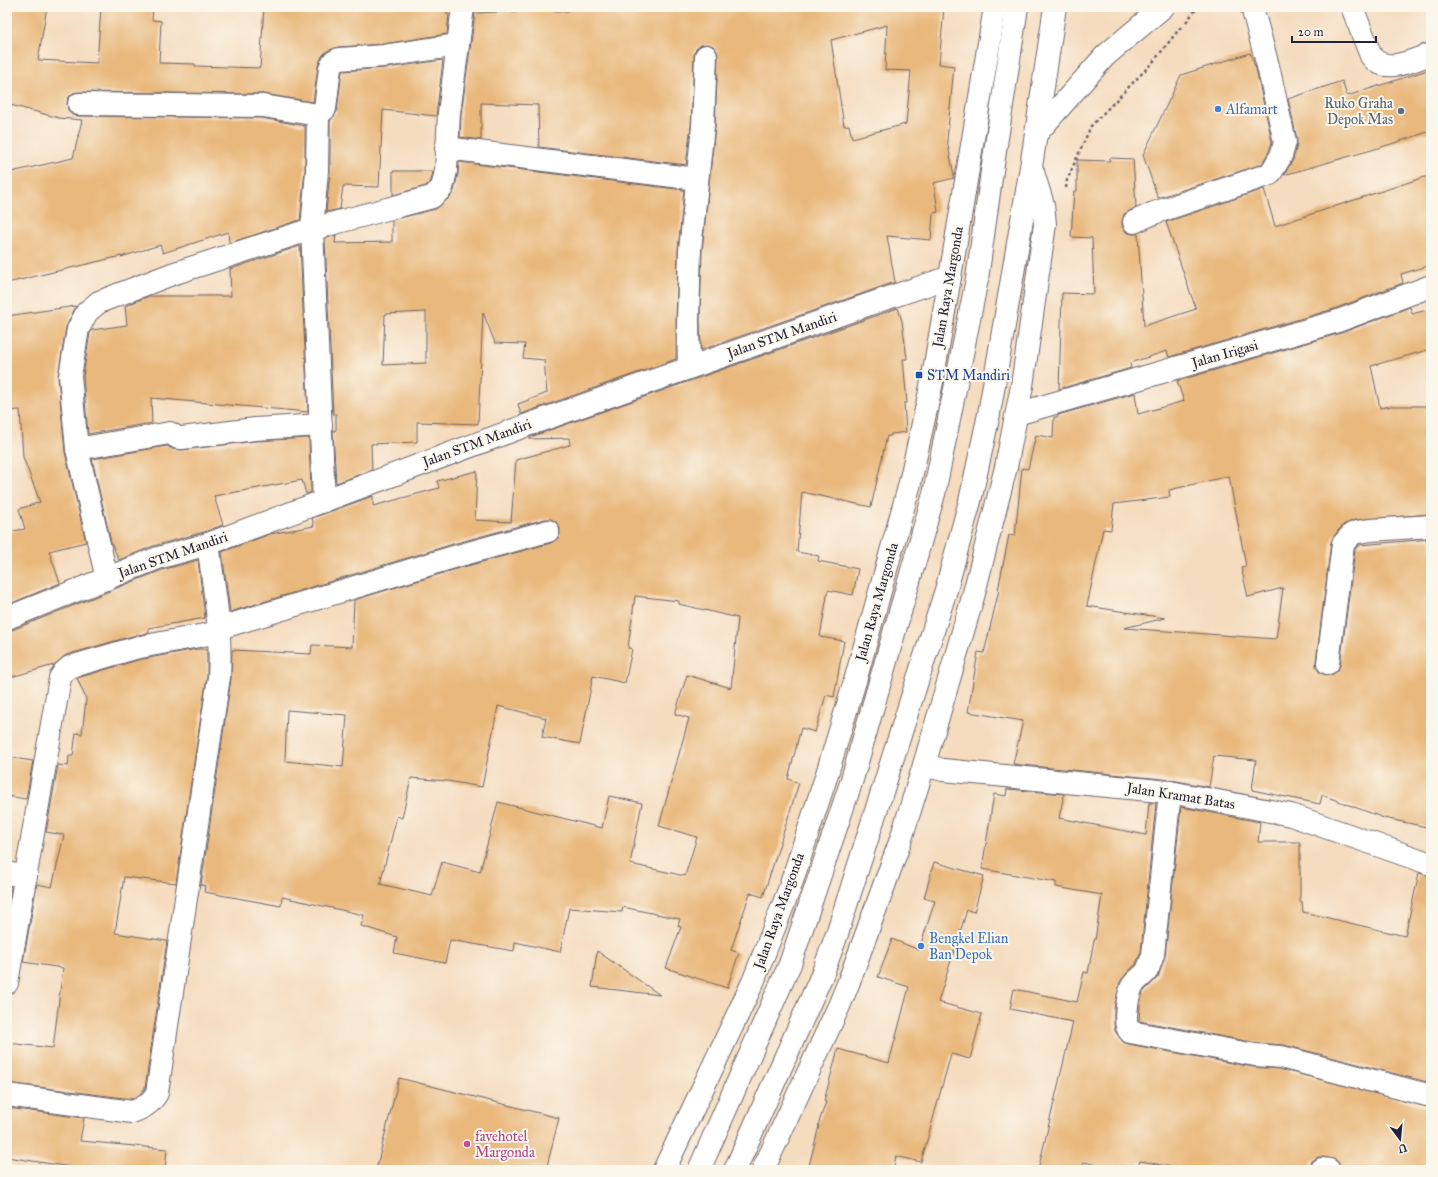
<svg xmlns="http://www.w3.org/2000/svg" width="1438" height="1177" viewBox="0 0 1438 1177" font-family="'IM FELL Great Primer',serif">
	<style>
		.building { fill: #e9b87b; fill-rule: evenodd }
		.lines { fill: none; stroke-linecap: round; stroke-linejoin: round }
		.minor-casing { stroke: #6c6369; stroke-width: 24 }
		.highway-casing { stroke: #6c6369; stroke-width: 24 }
		.path { stroke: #6c6369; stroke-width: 2.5; stroke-dasharray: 3 3; stroke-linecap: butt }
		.minor { stroke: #fff; stroke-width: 22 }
		.highway { stroke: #fff; stroke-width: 22 }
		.shop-dot { fill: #3f7fe0; stroke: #fbf7ec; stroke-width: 1.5 }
		.service-dot { fill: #5c6f8a; stroke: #fbf7ec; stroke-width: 1.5 }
		.transit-dot { fill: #1a4fb4; stroke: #fbf7ec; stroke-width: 1.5 }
		.hotel-dot { fill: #d1479c; stroke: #fbf7ec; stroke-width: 1.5 }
		.labels { text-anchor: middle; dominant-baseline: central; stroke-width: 4; stroke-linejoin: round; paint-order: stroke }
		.service-label { font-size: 14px; fill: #4e5e75; stroke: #fbf7ec; text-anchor: end }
		.shop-label { font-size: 14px; fill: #366cbe; stroke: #fbf7ec; text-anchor: start }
		.street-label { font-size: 14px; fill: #22223b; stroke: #fbf7ec }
		.transit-label { font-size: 14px; fill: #164399; stroke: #fbf7ec; text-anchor: start }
		.hotel-label { font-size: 14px; fill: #b23c85; stroke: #fbf7ec; text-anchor: start }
	</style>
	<rect width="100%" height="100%" fill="#fbf7ec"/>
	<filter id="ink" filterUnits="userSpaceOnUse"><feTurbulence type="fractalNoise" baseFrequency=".025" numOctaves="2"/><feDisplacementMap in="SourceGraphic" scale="8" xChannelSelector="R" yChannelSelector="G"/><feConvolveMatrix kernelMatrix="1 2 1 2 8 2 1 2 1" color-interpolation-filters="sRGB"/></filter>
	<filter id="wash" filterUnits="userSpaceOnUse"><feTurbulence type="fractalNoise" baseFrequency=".012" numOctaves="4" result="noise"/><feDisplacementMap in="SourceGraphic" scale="16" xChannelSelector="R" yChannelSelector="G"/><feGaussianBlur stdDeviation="0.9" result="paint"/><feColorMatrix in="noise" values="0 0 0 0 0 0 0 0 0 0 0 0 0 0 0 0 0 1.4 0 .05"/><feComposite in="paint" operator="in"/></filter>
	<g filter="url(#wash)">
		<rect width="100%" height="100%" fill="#f5dcbf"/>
		<g id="blocks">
			<g class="building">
				<polygon points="7,7 47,7 38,60 97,63 101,7 153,7 152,20 161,21 159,63 195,64 195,66 260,68 264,7 447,7 446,14 449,14 447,34 383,44 338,47 327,51 322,56 318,66 313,102 263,94 79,92 73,93 68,98 67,104 68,110 72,115 79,116 262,118 305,126 305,170 300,220 229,243 228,232 163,253 160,245 121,257 121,256 7,283 7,173 73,158 82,120 59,118 7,104"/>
				<path d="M569,7H944L939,64L954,66L947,140L954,175V178L934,183L938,212L933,213L931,240L887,236L895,282L701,350L700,321L702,251L715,127L718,57L717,51L713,46L707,44L701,45L696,49L694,55L691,125L686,165L539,147L538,105L481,103V140L460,137L461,114L475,13L523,11L524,10L569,11ZM887,25L885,70L911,71L906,124L852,138L849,125L844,126L831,40Z"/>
				<polygon points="1250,53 1256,69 1272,142 1269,151 1262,164 1158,198 1143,155 1181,75"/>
				<polygon points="443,60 436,116 383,110 379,187 343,186 340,209 326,212 330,171 330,121 337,111 342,71 386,68"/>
				<polygon points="1431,69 1431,131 1382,147 1284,175 1293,160 1297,145 1297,139 1288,99 1342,81 1347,96"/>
				<polygon points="1110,158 1133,159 1136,207 1124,214 1122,221 1122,227 1126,232 1132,234 1138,234 1144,326 1196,309 1166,222 1264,189 1275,226 1431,175 1431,265 1401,274 1403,283 1334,309 1169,357 1167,351 1130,363 1131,368 1059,389 1062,293 1094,294 1092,238 1071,237 1074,191 1077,191 1077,160 1110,161"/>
				<path d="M459,162L684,190L678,250L676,321V359L521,414L518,404L547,393L544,360L523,358L525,344L495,343L483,312L478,424L417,422V442L371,444L372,470L336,483L333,431L336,430V414H333L325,238L336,235L335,243L392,242V220L436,209L450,197L454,191L458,174ZM426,312V363L383,365L385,314Z"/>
				<polygon points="393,171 433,171 431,181 426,186 393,195"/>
				<polygon points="300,246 308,412 151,398 152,423 88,434 83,376 90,333 92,330 127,325 125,306 149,296 231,296 230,269"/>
				<polygon points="76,306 66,327 58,377 65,452 86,542 49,551 60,583 7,605 7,532 25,529 19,509 40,502 23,457 20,410 7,411 7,316"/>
				<path d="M1410,307L1412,314L1431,309V349L1371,366L1380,408L1391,406H1431V514L1355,520L1343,525L1334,536L1331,542L1316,662V667L1320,673L1327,675L1333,674L1338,670L1340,665L1355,549L1359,545L1431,539V828L1384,818L1322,795L1320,804L1252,790L1256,760L1214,756L1209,787L1171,780L1013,764L1023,721L968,712L978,652L984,653L999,590H998L1009,535L1015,536L1022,468L1028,469L1036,435L1053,438L1054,417H1058V415L1135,393L1138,414L1184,401L1177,381L1341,333ZM1229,476L1246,566L1241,567L1248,597L1283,588L1276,639L1124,628L1165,618L1087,606L1103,529L1111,530L1114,504L1170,497L1169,490Z"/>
				<path d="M898,308L902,321L907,359H903L907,403H904L906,432L891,434V436H887L871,507L802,492L797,552L819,556L818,561L858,569L853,595L828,590L820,637L844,641L834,697L826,695L815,732L801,728L788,779L799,783L763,897L750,893L731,950L739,953L727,988L666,968L681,927L678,926L680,919L623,907L622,912L569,908L560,952L515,942L514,951L450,940L445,963L394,953L397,937L361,926L364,915L282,897L281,906L204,892L205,886L201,885L231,679L232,650L311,654L312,645L352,647L354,600L460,568L551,543L557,539L560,535V528L556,522L551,519H545L453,544L230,612L222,552L270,534L314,526L312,518L373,496V506L439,488L437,481L477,471L475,520L511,522L516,460L570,445L569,438L530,439V437ZM635,596L679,601V604L738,618L731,688L687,675L675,714L689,718L659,826L697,837L685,876L630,864L642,803L609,796L602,828L498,802L480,872L442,862L432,896L380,884L397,816L402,818L411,778L447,781L482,787L498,706L546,718L542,737L580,744L593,676L625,683L632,649L628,648ZM287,710L347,715L343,767L285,761Z"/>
				<polygon points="309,438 311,492 306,494 302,480 214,496 223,525 204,532 153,546 119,560 111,542 92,459 167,446 172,449 182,450 256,441"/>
				<polygon points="198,560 205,618 148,628 149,633 132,636 66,655 54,665 11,677 7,664 7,630 12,630 162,570"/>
				<polygon points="197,649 207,649 207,676 176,883 124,877 115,933 167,941 145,1088 139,1095 131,1099 7,1083 7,1043 53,1048 63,968 23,962 37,884 52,887 64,835 46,832 58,765 68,766 69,756 73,756 76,733 82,734 86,699 77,678 138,660"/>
				<polygon points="7,757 33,761 26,799 7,796"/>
				<polygon points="1007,789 1064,794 1059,818 1146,835 1149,803 1156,803 1141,952 1136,964 1126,974 1120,982 1114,1008 1114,1024 1115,1031 1123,1042 1128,1044 1253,1067 1279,1069 1431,1108 1431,1146 1427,1170 1341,1170 1340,1165 1336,1160 1323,1157 1318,1157 1312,1161 1310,1167 1310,1170 1188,1170 1140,1161 1137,1170 1117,1170 1084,1162 1080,1170 1038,1170 1073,1022 1010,1009 1014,989 1077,1002 1084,972 1088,973 1094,940 1095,940 1102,895 1056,887 1056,882 982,869 994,794 1006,796"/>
				<polygon points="1181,807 1260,822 1258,842 1300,842 1300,902 1302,902 1303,912 1405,936 1419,873 1431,876 1431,1083 1284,1045 1257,1043 1139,1021 1140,1005 1143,992 1158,977 1165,956"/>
				<polygon points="934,862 984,876 974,912 967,910 938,1002 982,1014 970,1059 951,1054 921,1162 896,1156 893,1170 808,1170 819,1126 818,1125 826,1102 824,1101 838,1049 889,1063 909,987 878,977 892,939 919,950 935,901 924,898"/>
				<polygon points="7,886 11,887 7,910"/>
				<polygon points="597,951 660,995 592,987"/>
				<polygon points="399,1078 559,1118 546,1170 376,1170"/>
				<polygon points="7,1108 84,1118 80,1141 167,1149 165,1170 90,1170 7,1157"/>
			</g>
		</g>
	</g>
	<g filter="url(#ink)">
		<use href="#blocks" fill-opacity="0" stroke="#6c6369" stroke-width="1"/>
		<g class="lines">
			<g class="minor-casing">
				<g id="minor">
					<path d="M1352,7L1371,56C1385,75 1413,60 1431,54"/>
					<polyline points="79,104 263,106 318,115 325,109 330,68 333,62 339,59 384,56 458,45"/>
					<polyline points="318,115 317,171 312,229 324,501"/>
					<polyline points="446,148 697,179"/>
					<polyline points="1134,222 1154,213 1270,174 1281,156 1285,142 1268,66 1252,7"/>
					<polyline points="689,367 688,321 690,250 703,126 706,56"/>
					<polyline points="1017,414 1338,321 1431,286"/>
					<polyline points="77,449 170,433 178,438 182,438 255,429 321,425"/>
					<polyline points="107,579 77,449 70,376 78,329 87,312 99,302 172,274 312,229 432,197 442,188 446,171 449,113 463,7"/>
					<polyline points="7,618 158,558 208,544 522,427 867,305 950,277"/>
					<polyline points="220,628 457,556 548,531"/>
					<polyline points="1328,663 1343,544 1352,534 1357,532 1371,530 1431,526"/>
					<polyline points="924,765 943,770 1170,792 1291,815 1431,864"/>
					<path d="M1170,792L1153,955C1151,960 1149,968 1146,972C1142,977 1136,980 1132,986C1128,995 1122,1025 1130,1032L1255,1055L1281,1057L1431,1096"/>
					<polyline points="7,873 26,877"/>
					<polyline points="7,983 60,678 64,672 70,667 135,648 220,632"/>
					<path d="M7,1095L132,1112C144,1108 151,1103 157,1093L219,677C222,631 214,589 208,544"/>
					<polyline points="1322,1169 1329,1170"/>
				</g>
			</g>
			<g class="highway-casing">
				<g id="highway">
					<polyline points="1036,134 1105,56 1163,7"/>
					<polyline points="664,1170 753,982 789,890 826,777 855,681 909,487 932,382 950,277 995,7"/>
					<polyline points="699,1170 790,964 851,783 934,494 977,279 992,171 1017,7"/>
					<polyline points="735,1170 822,975 837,934 946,590 970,501 989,414 1031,167 1055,7"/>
					<polyline points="763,1170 839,1006 848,984 900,842 924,765 973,597 1006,467 1022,386 1045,224 1043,205 1033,172"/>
				</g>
			</g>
			<g class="path">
				<polyline points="1186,22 1198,7"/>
				<polyline points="1066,188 1067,180 1091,126 1153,62 1181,27"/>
			</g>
			<use href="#minor" class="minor"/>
			<use href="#highway" class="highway"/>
		</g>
	</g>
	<g class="shop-dot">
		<circle cx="1218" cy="109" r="4"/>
		<circle cx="921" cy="946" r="4"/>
	</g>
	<circle class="service-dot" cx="1401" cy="111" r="4"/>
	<rect class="transit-dot" x="915" y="371" width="8" height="8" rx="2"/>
	<circle class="hotel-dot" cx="467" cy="1144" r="4"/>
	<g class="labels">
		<g class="service-label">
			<text x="1393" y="103">Ruko Graha<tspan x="1393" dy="16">Depok Mas</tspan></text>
		</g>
		<g class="shop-label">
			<text x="1226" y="109">Alfamart</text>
			<text x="929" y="938">Bengkel Elian<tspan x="929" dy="16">Ban Depok</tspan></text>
		</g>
		<g class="street-label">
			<text transform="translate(948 287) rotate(-80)">Jalan Raya Margonda</text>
			<text transform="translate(782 335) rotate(-19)">Jalan STM Mandiri</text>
			<text transform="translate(1225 354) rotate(-16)">Jalan Irigasi</text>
			<text transform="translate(477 443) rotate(-20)">Jalan STM Mandiri</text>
			<text transform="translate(173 555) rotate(-19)">Jalan STM Mandiri</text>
			<text transform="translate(877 602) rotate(-74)">Jalan Raya Margonda</text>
			<text transform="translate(1181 796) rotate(9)">Jalan Kramat Batas</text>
			<text transform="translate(779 911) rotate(-70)">Jalan Raya Margonda</text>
		</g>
		<g class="transit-label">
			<text x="927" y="375">STM Mandiri</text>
		</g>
		<g class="hotel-label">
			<text x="475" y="1136">favehotel<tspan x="475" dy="16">Margonda</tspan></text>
		</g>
	</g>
	<rect width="1438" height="1177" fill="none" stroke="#fbf7ec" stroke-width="24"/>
	<g transform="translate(1400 1139) rotate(164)" stroke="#fbf7ec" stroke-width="3" paint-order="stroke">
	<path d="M0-3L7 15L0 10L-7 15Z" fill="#22223b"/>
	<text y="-6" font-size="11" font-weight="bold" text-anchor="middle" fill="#22223b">U</text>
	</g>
	<path d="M1292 36v6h84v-6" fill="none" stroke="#22223b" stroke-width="2"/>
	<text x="1298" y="36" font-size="12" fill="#22223b" stroke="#fbf7ec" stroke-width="3" paint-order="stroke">20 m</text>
</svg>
